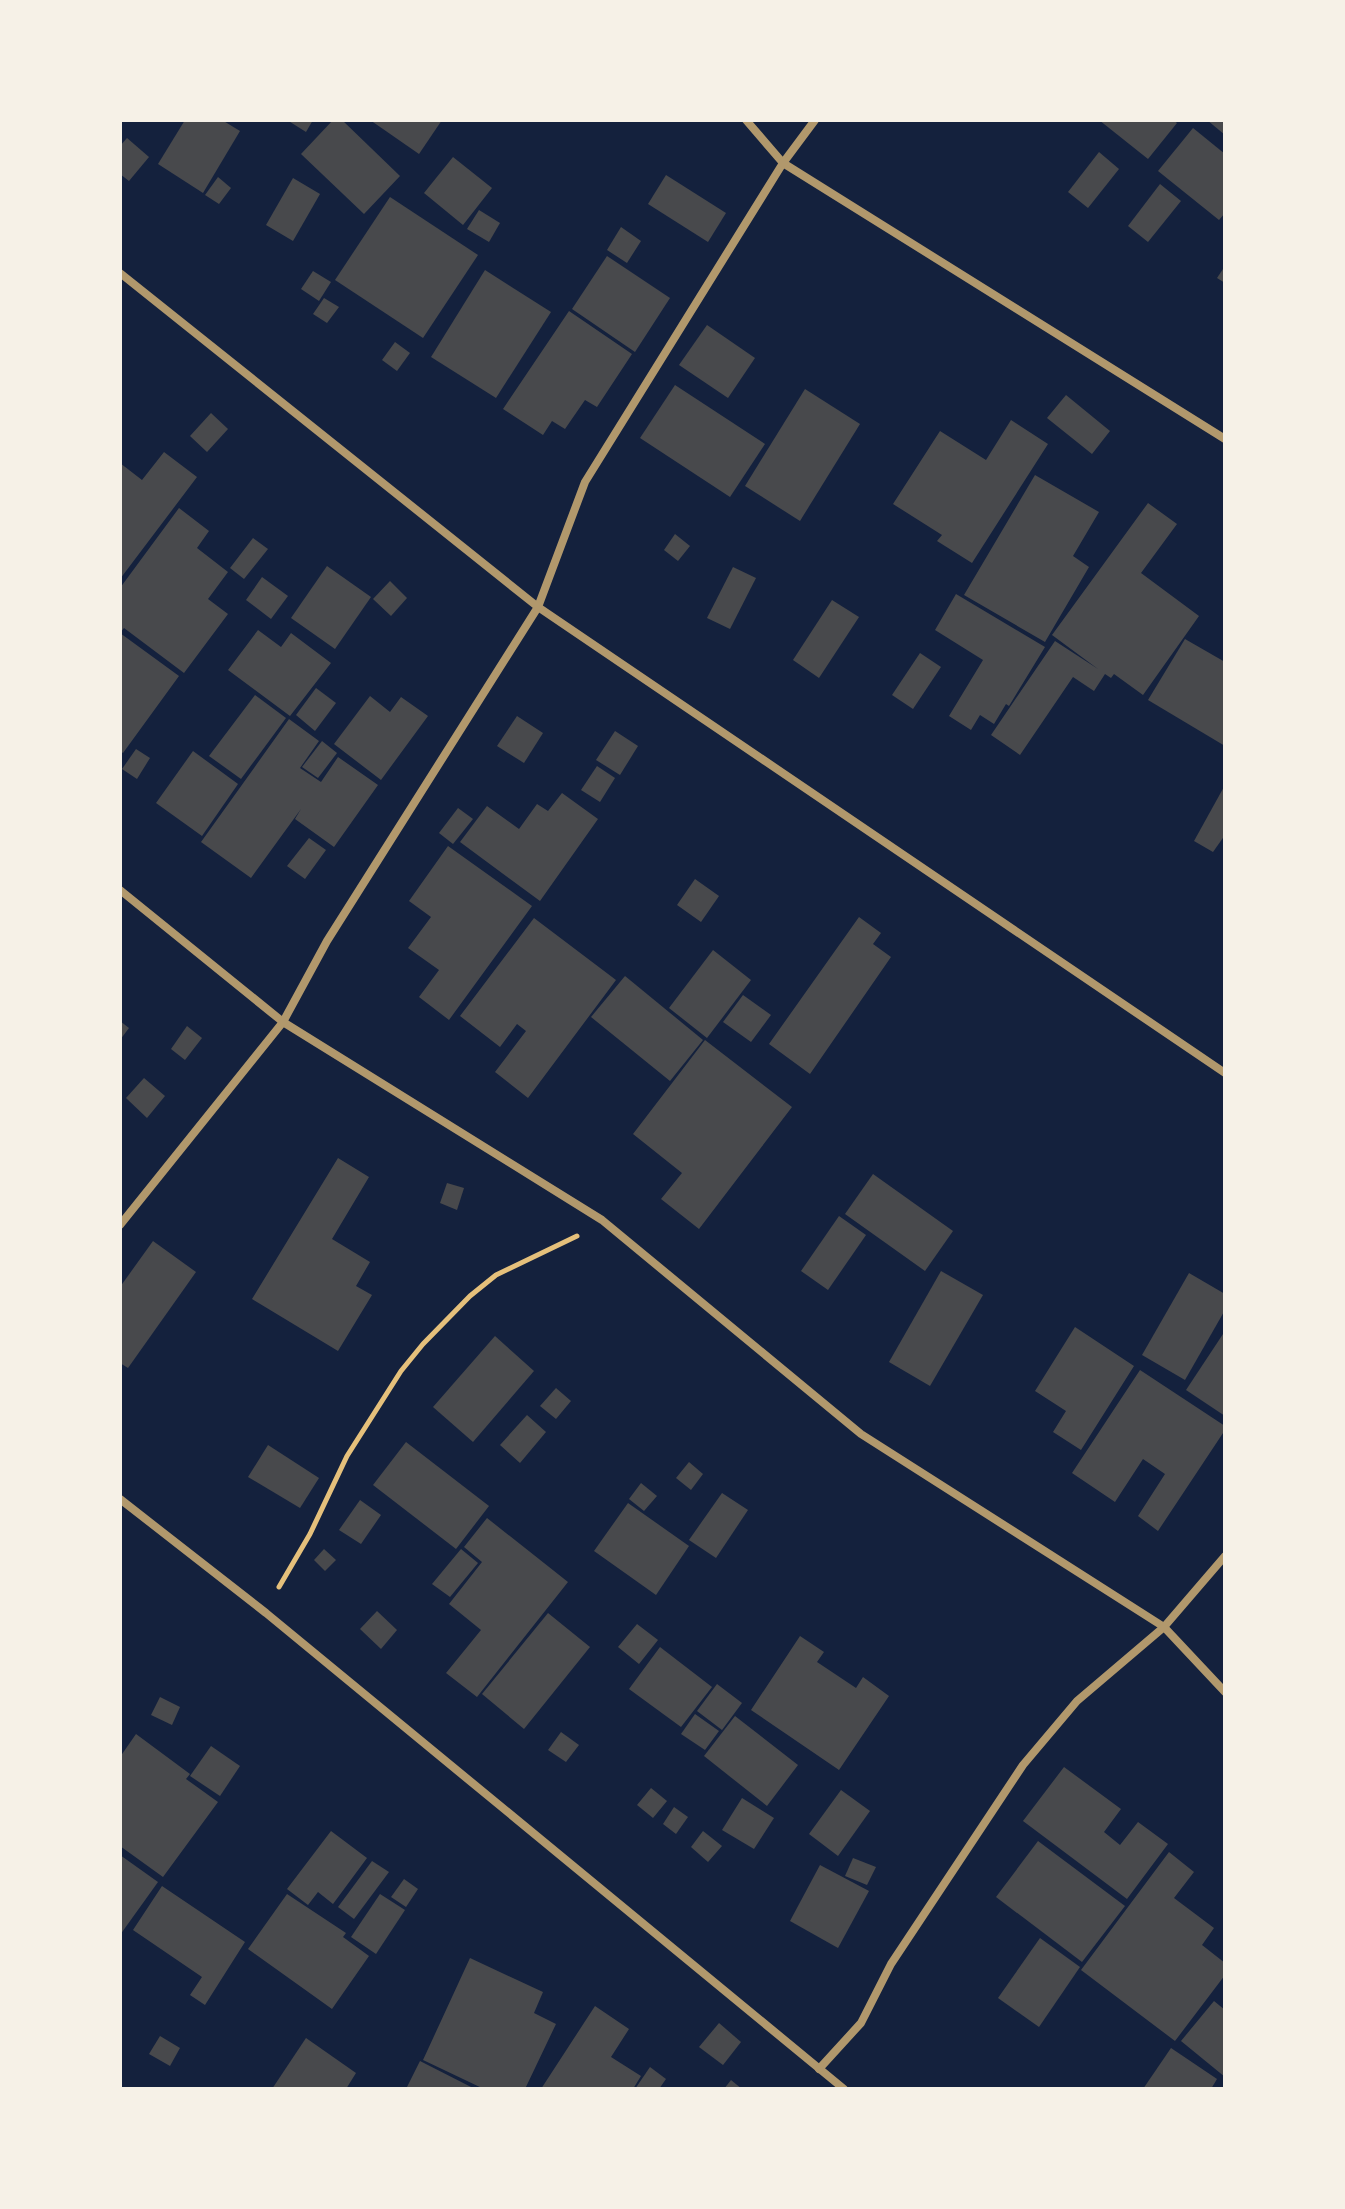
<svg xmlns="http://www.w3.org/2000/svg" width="1345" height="2209" viewBox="0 0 1345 2209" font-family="Helvetica,sans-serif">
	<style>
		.building { fill: #48494c }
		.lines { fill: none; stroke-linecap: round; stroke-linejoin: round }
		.path { stroke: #e5c07b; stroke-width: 5 }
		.minor { stroke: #b1986c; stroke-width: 8 }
	</style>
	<rect width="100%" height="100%" fill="#14213d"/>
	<g class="building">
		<polygon points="185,120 222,120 240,131 203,193 158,164"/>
		<polygon points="287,120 313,120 306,132"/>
		<polygon points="333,120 342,120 400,176 364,214 301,154"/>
		<polygon points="370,120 442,120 419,154"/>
		<polygon points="1099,120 1173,120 1177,123 1148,159"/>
		<polygon points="1207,120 1225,120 1225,135"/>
		<polygon points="1193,128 1225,154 1225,213 1219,220 1158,171"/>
		<polygon points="127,138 149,157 129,181 120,174 120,146"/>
		<polygon points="1099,152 1119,169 1088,208 1068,192"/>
		<polygon points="453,157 492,188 463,225 424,193"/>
		<polygon points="666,175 726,213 708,242 648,204"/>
		<polygon points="218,177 231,188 219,204 205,195"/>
		<polygon points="293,178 320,194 293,241 266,225"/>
		<polygon points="1160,184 1181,201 1148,242 1128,226"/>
		<polygon points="390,197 478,255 423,338 335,280"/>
		<polygon points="479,210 500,223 489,242 467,229"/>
		<polygon points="621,227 641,241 627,263 607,250"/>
		<polygon points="607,256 670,298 635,352 572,309"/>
		<polygon points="1225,266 1225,283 1217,278"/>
		<polygon points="485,270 551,312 496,398 431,357"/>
		<polygon points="313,271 331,282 319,301 301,289"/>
		<polygon points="324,298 339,307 327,323 313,314"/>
		<polygon points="569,311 632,354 597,407 585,400 565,429 552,421 543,435 503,409"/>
		<polygon points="707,325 755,358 728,398 679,365"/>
		<polygon points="395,342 410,353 397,371 382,360"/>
		<polygon points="675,385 765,444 730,497 640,438"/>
		<polygon points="805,389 860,424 800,521 745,486"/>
		<polygon points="1066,395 1110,431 1092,454 1047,418"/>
		<polygon points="211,413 228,429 207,452 190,436"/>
		<polygon points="1011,420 1048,444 972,563 937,541 942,535 893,504 940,431 986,460"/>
		<polygon points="164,452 197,477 120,579 120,463 142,480"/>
		<polygon points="1035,475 1099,512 1073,556 1089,567 1045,642 964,595"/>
		<polygon points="1148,503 1177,524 1141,573 1199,616 1143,695 1114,674 1111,678 1105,674 1094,691 1073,677 1020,755 991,735 1055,641 1098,669 1052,635"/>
		<polygon points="179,508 209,531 197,548 228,572 208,599 228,614 184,673 124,628 120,633 179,676 123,753 120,751 120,588"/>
		<polygon points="675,534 690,546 678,561 664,550"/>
		<polygon points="253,538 268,549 244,579 230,568"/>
		<polygon points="327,566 371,597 335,649 291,618"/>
		<polygon points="733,567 756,578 730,629 707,618"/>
		<polygon points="262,577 288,596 271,619 246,600"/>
		<polygon points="390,581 407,598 391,616 373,599"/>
		<polygon points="956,594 1045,647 1009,706 1006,704 994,724 980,715 971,730 949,716 983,660 935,630"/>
		<polygon points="832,600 859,617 819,678 793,660"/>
		<polygon points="258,630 281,647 291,633 331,663 290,716 228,670"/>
		<polygon points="1185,639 1225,662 1225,746 1148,700"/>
		<polygon points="920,653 941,667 913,709 892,695"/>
		<polygon points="316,688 336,703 315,731 296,715"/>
		<polygon points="255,695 286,718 241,779 209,756"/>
		<polygon points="370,696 390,712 401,697 428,716 381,780 334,744"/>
		<polygon points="517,716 543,733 524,763 497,746"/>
		<polygon points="289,719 319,741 300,768 321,782 338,757 378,785 334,847 295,819 301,809 251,878 201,842"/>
		<polygon points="615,731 638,746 620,775 596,760"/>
		<polygon points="322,741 337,753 318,778 302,767"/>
		<polygon points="136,749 150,758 137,779 122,769"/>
		<polygon points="193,751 238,784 202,836 156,803"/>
		<polygon points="597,766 615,778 600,802 581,790"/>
		<polygon points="1225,785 1225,835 1213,852 1194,841"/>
		<polygon points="562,793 598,819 540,901 460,842 487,806 519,829 537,804 548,811"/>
		<polygon points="458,808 473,819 453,844 439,833"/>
		<polygon points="309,838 326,850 305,879 287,866"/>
		<polygon points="448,846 532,906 449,1020 419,997 439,970 408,948 431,917 409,901"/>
		<polygon points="695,879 719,896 701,922 677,905"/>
		<polygon points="859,917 881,933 873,944 891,957 810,1074 769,1044"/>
		<polygon points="534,918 616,980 528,1098 495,1072 526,1031 517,1024 500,1047 460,1016"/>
		<polygon points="713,950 751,980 707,1038 669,1008"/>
		<polygon points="625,976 703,1040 670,1081 591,1017"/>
		<polygon points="743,995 771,1015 751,1042 723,1022"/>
		<polygon points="120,1021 129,1028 120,1040"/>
		<polygon points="187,1026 202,1038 185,1060 171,1049"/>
		<polygon points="705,1040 792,1107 699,1229 661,1199 682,1173 633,1134"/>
		<polygon points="144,1078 165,1096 147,1118 126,1098"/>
		<polygon points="338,1158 369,1177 332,1239 370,1262 356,1286 372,1295 338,1351 252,1299"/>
		<polygon points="873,1174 953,1231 925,1271 845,1214"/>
		<polygon points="447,1183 464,1188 457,1210 440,1203"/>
		<polygon points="839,1216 866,1235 828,1290 801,1271"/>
		<polygon points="153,1241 196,1272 128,1368 120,1363 120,1287"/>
		<polygon points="941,1271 983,1295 930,1386 889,1362"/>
		<polygon points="1189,1273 1225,1294 1225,1310 1185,1380 1142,1355"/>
		<polygon points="1075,1327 1134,1366 1081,1450 1053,1432 1066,1411 1035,1391"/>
		<polygon points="1225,1331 1225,1416 1186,1390"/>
		<polygon points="495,1336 534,1371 473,1442 433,1407"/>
		<polygon points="1140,1370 1225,1426 1225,1430 1158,1531 1138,1516 1165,1474 1143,1459 1115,1502 1072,1473"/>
		<polygon points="556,1388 571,1401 556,1419 540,1406"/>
		<polygon points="527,1415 546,1432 520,1463 500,1445"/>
		<polygon points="406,1442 489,1506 456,1549 373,1485"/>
		<polygon points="268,1445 319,1478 300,1508 248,1477"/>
		<polygon points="689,1462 703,1474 691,1490 676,1478"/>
		<polygon points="641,1483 657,1496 644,1511 629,1499"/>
		<polygon points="722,1493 748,1510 716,1558 689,1540"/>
		<polygon points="360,1500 381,1515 361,1544 339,1530"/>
		<polygon points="628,1503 689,1546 656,1595 594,1551"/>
		<polygon points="487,1518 568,1582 477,1697 446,1673 481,1630 449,1604 482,1562 464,1547"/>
		<polygon points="324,1549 336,1560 325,1571 314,1560"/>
		<polygon points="461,1549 478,1563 450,1597 432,1584"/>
		<polygon points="377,1611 397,1630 381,1649 360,1629"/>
		<polygon points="548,1613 590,1647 524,1729 482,1694"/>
		<polygon points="637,1624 658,1640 639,1664 618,1647"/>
		<polygon points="800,1636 824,1652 817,1662 856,1688 863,1677 889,1696 839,1770 751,1710"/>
		<polygon points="660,1647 712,1687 681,1727 629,1689"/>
		<polygon points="717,1684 742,1703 722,1730 697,1711"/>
		<polygon points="160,1697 180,1707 172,1725 151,1715"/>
		<polygon points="695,1714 719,1731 705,1750 681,1734"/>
		<polygon points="735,1716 798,1765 767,1806 704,1756"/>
		<polygon points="561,1732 579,1745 566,1762 548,1750"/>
		<polygon points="136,1734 190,1774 186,1779 218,1802 163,1877 120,1846 120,1757"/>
		<polygon points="211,1746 240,1766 220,1796 190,1776"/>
		<polygon points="1064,1767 1121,1809 1104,1832 1120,1845 1138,1822 1168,1844 1127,1899 1023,1821"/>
		<polygon points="651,1788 667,1801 653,1818 637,1805"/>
		<polygon points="841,1790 870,1811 838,1856 809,1834"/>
		<polygon points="742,1798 774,1818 754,1849 722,1830"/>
		<polygon points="674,1807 688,1817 676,1834 663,1824"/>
		<polygon points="331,1831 367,1858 333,1904 318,1892 308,1905 287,1889"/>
		<polygon points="703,1831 722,1846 708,1862 691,1847"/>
		<polygon points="1038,1841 1125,1906 1082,1962 996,1897"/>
		<polygon points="1169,1852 1194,1872 1174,1898 1214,1928 1202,1945 1225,1963 1225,1975 1175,2041 1081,1970"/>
		<polygon points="120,1855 158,1882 120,1935"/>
		<polygon points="853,1858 876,1867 867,1885 845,1876"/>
		<polygon points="372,1861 389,1872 354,1919 338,1907"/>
		<polygon points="820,1865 869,1891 838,1948 790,1921"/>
		<polygon points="404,1879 418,1889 406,1907 391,1897"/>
		<polygon points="162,1886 245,1942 205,2005 190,1995 202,1977 133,1930"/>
		<polygon points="287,1894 346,1933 343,1937 369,1956 332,2009 248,1949"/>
		<polygon points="380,1894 405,1910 376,1954 351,1937"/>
		<polygon points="1040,1938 1080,1967 1039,2027 998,1998"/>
		<polygon points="470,1958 543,1992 534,2013 556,2024 525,2089 484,2089 423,2060"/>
		<polygon points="1214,2001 1225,2010 1225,2077 1181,2041"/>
		<polygon points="595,2006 629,2029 611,2057 641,2076 633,2089 541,2089"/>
		<polygon points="719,2023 741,2042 723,2065 699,2047"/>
		<polygon points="160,2036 180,2048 170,2066 149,2054"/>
		<polygon points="306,2038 356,2073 346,2089 272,2089"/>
		<polygon points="1171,2048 1217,2079 1211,2089 1143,2089"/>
		<polygon points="420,2061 475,2089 406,2089"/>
		<polygon points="650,2067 666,2079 659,2089 635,2089"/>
		<polygon points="731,2080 742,2089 724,2089"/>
	</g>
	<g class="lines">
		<polyline class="path" points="279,1587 310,1534 347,1456 401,1371 423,1344 470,1296 496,1275 577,1236"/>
		<g class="minor">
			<polyline points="746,120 783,163 1225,439"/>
			<polyline points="120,273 538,607 1225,1073"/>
			<polyline points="120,890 283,1022 602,1220 861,1434 1164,1627 1225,1692"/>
			<polyline points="120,1225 283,1022 327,941 538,607 585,482 783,163 815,120"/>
			<polyline points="120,1499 266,1613 844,2089"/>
			<polyline points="819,2069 861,2023 891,1964 1023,1765 1077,1701 1164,1627 1225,1556"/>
		</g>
	</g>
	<rect width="1345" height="2209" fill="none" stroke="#f6f1e7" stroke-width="244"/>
</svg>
